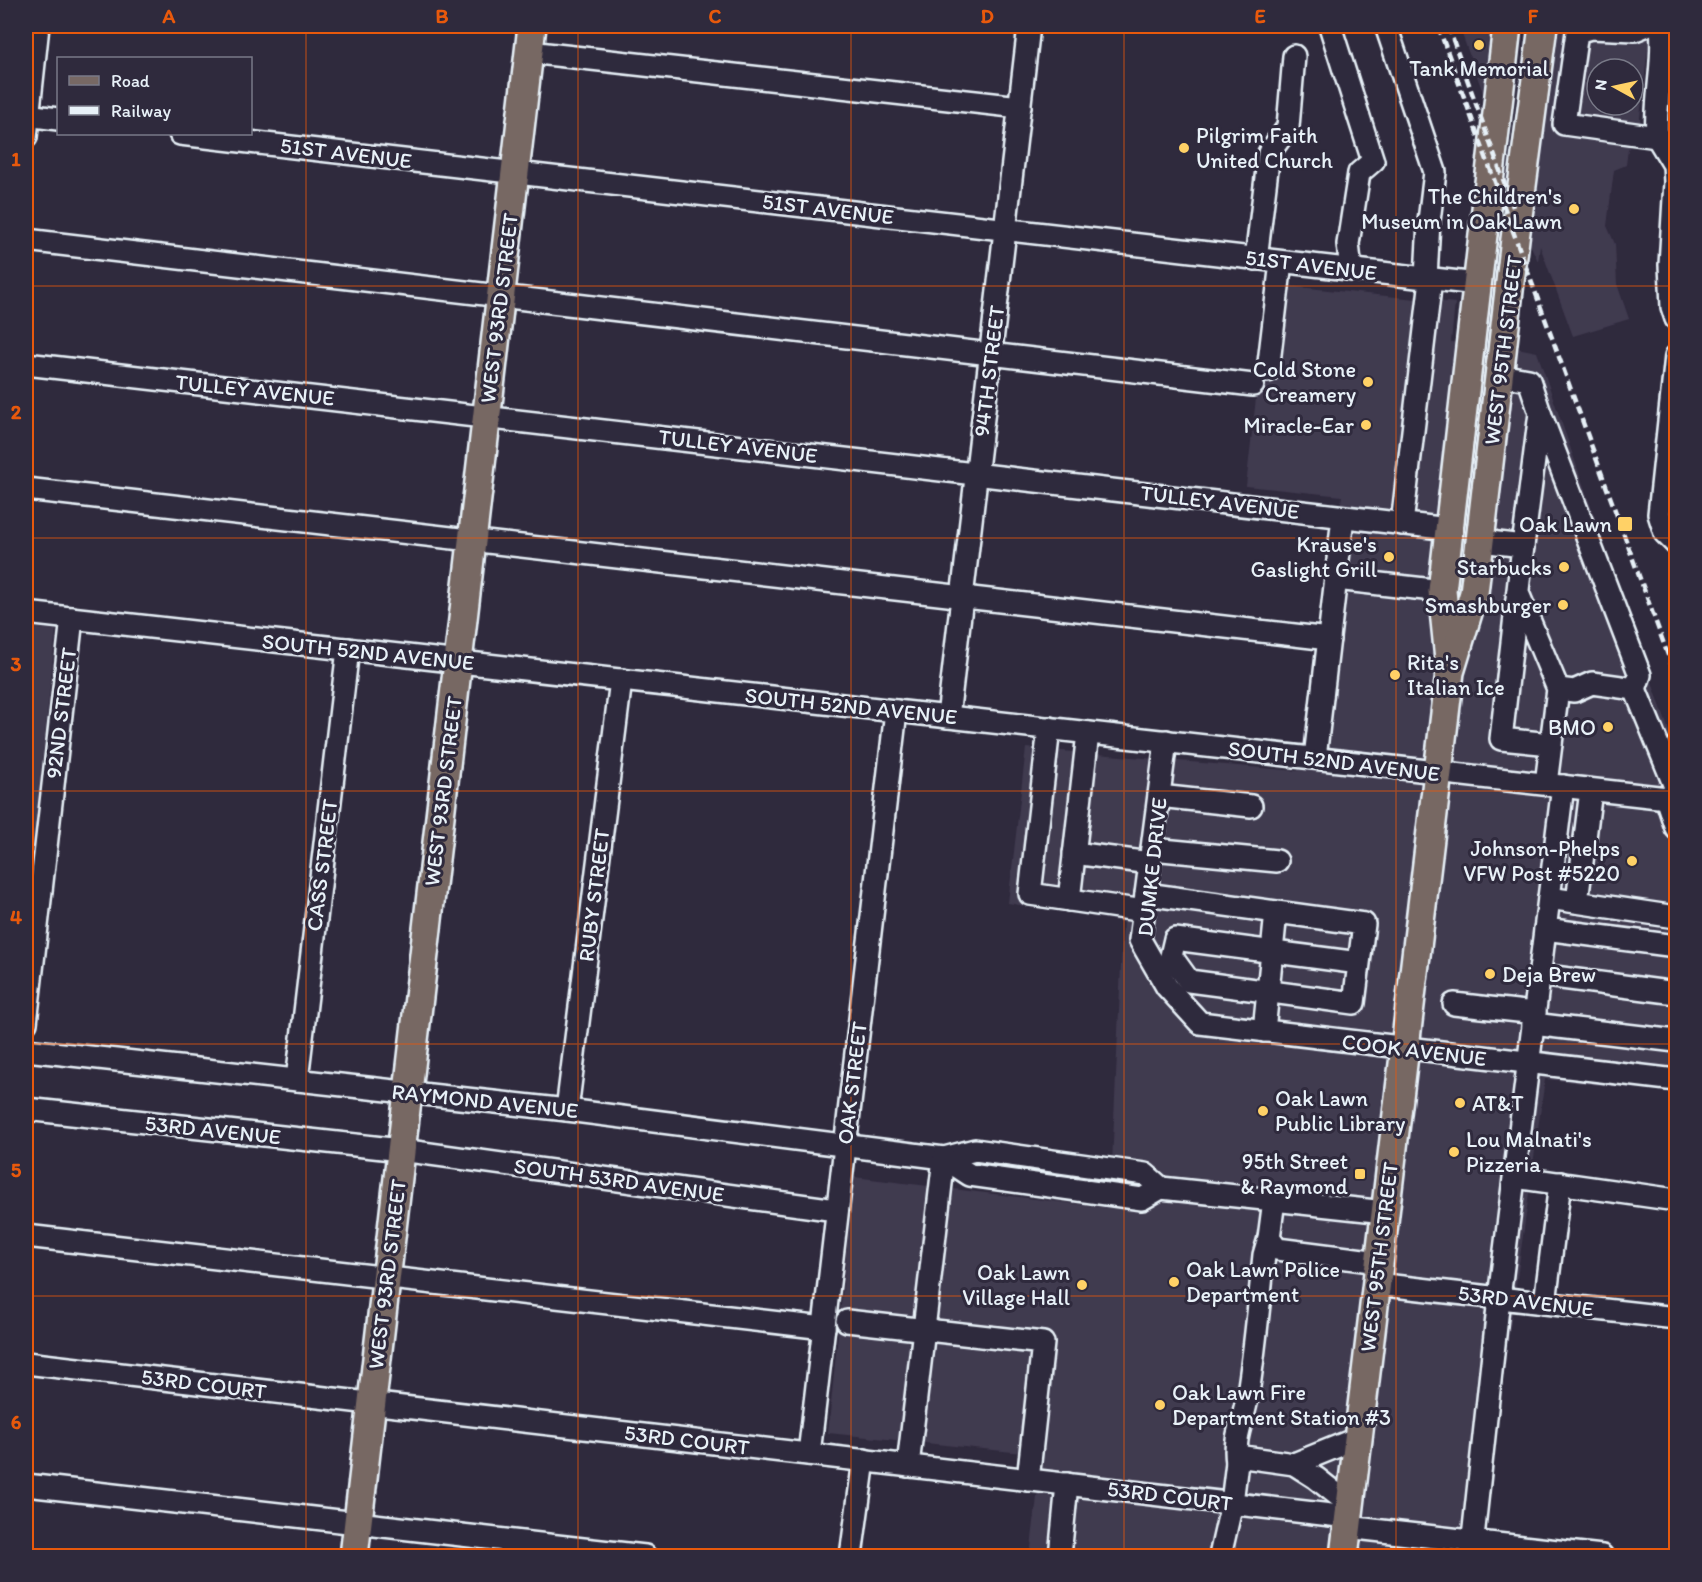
<svg xmlns="http://www.w3.org/2000/svg" width="1702" height="1582" viewBox="0 0 1702 1582" font-family="Itim,sans-serif">
	<style>
		.built { fill: #413a50; fill-rule: evenodd }
		.lines { fill: none; stroke-linecap: round; stroke-linejoin: round }
		.minor-casing { stroke: #e8f1f8; stroke-width: 26 }
		.major-casing { stroke: #e8f1f8; stroke-width: 32 }
		.minor { stroke: #2f2a3d; stroke-width: 21 }
		.major { stroke: #776864; stroke-width: 27 }
		.rail { stroke: #e8f1f8; stroke-width: 4.5; stroke-dasharray: 9 4.5; stroke-linecap: butt }
		.grid { fill: none; stroke: #e8590c; stroke-width: 1.5; stroke-opacity: 0.55 }
		.poi-dot { fill: #ffd166; stroke: #2f2a3d; stroke-width: 2 }
		.labels { text-anchor: middle; dominant-baseline: central; stroke-width: 6; stroke-linejoin: round; paint-order: stroke }
		.poi-label { font-size: 22px; fill: #e8f1f8; stroke: #2f2a3d; text-anchor: end }
		.street-label { font-size: 22px; fill: #e8f1f8; stroke: #2f2a3d }
		.neatline { fill: none; stroke: #e8590c; stroke-width: 2 }
		.grid-label { font-size: 20px; text-anchor: middle; font-weight: bold; fill: #e8590c }
	</style>
	<rect width="100%" height="100%" fill="#2f2a3d"/>
	<filter id="ink" filterUnits="userSpaceOnUse"><feTurbulence type="fractalNoise" baseFrequency=".0167" numOctaves="2"/><feDisplacementMap in="SourceGraphic" scale="12" xChannelSelector="R" yChannelSelector="G"/><feConvolveMatrix kernelMatrix="1 2 1 2 8 2 1 2 1" color-interpolation-filters="sRGB"/></filter>
	<g filter="url(#ink)">
		<g class="built">
			<polygon points="1459,26 1494,26 1486,101"/>
			<path d="M1558,26H1645L1649,40L1640,117L1641,133L1628,149L1626,165L1614,170L1607,226L1615,244L1617,284L1629,319L1573,336L1540,246L1538,261L1527,238L1536,166L1551,93ZM1597,69H1633V105H1597Z"/>
			<polygon points="1269,284 1455,303 1451,342 1517,348 1537,352 1676,751 1676,1093 1545,1079 1478,1556 1030,1556 1042,1455 828,1433 854,1177 1110,1208 1123,922 1008,903 1026,748 1298,771 1342,496 1246,486"/>
			<polygon points="26,627 56,630 33,851 26,850"/>
		</g>
		<g class="lines">
			<g class="minor-casing">
				<g id="minor">
					<polyline points="1330,26 1373,161 1359,173 1348,244 1351,270"/>
					<polyline points="1386,26 1435,172 1429,221 1426,278"/>
					<polyline points="1645,26 1635,30 1591,28 1577,32 1564,124 1657,137"/>
					<polyline points="529,52 1020,107"/>
					<polyline points="26,115 58,119"/>
					<polyline points="180,134 1477,284"/>
					<polyline points="26,137 38,26"/>
					<polyline points="1657,137 1674,165 1675,182 1670,265 1672,307 1676,319"/>
					<path d="M1657,137C1654,100 1665,63 1661,26"/>
					<polyline points="26,240 1253,385"/>
					<polyline points="1256,259 1269,153 1288,127 1294,56"/>
					<polyline points="1676,356 1659,514 1665,533 1676,544"/>
					<polyline points="26,364 1449,529"/>
					<polyline points="1268,371 1281,262"/>
					<polyline points="1499,375 1529,380 1540,413 1523,546"/>
					<polyline points="1540,413 1640,675 1635,689"/>
					<polyline points="26,489 1329,639"/>
					<polyline points="1402,524 1431,279"/>
					<polyline points="1481,541 1523,546 1501,739 1551,744 1546,784"/>
					<polyline points="1336,579 1442,591"/>
					<polyline points="1518,593 1558,689 1551,744"/>
					<polyline points="26,613 1676,799"/>
					<polyline points="1558,689 1574,691 1592,683 1635,689 1676,789"/>
					<polyline points="948,717 1029,26"/>
					<polyline points="1049,728 1030,894 1144,911"/>
					<polyline points="1166,741 1140,940 1167,987 1200,1023 1676,1080"/>
					<polyline points="1315,758 1343,517"/>
					<polyline points="1159,796 1251,806"/>
					<polyline points="1666,798 1676,828"/>
					<polyline points="1152,849 1277,861"/>
					<polyline points="1074,853 1150,863"/>
					<polyline points="1146,894 1364,924 1354,1003 1189,981 1171,956 1175,939 1359,963"/>
					<polyline points="1549,898 1676,917"/>
					<polyline points="1069,900 1088,733"/>
					<polyline points="1577,902 1591,790"/>
					<polyline points="1545,929 1676,946"/>
					<polyline points="1539,975 1676,993"/>
					<polyline points="1454,1004 1535,1013"/>
					<polyline points="26,1023 72,618"/>
					<polyline points="1533,1024 1676,1041"/>
					<polyline points="1264,1031 1276,912"/>
					<polyline points="26,1050 567,1110 944,1158 975,1150 1145,1174 1161,1188 1385,1212"/>
					<polyline points="297,1080 348,649"/>
					<polyline points="26,1109 401,1150 836,1210"/>
					<polyline points="567,1110 621,680"/>
					<polyline points="944,1158 970,1175 1142,1199 1161,1188"/>
					<polyline points="1515,1177 1676,1200"/>
					<polyline points="1274,1200 1269,1238 1277,1249 1379,1262"/>
					<polyline points="26,1236 824,1328"/>
					<polyline points="1376,1284 1676,1318"/>
					<polyline points="1545,1303 1560,1183"/>
					<polyline points="847,1321 1043,1343 1028,1480"/>
					<polyline points="26,1363 1348,1517"/>
					<polyline points="809,1454 896,711"/>
					<path d="M1237,1462C1233,1439 1243,1421 1247,1399C1255,1352 1259,1303 1264,1255L1269,1238"/>
					<polyline points="1294,1464 1358,1438"/>
					<polyline points="908,1466 944,1158"/>
					<polyline points="26,1485 645,1556"/>
					<polyline points="1347,1527 1602,1556"/>
					<polyline points="851,1556 864,1460"/>
					<polyline points="1060,1556 1067,1484"/>
					<polyline points="1220,1556 1232,1503 1237,1462 1244,1457 1294,1464 1316,1478 1350,1505"/>
					<polyline points="1471,1556 1499,1298 1563,786"/>
				</g>
			</g>
			<g class="major-casing">
				<g id="major">
					<polyline points="1449,659 1442,591 1507,26"/>
					<polyline points="354,1556 532,26"/>
					<polyline points="1344,1556 1450,672 1474,593 1515,239 1543,26"/>
				</g>
			</g>
			<use href="#minor" class="minor"/>
			<use href="#major" class="major"/>
			<g class="rail">
				<polyline points="1438,26 1676,677"/>
				<polyline points="1448,26 1513,207"/>
			</g>
		</g>
	</g>
	<path class="grid" d="M306,26V1556M578,26V1556M851,26V1556M1124,26V1556M1396,26V1556M26,286H1676M26,538H1676M26,791H1676M26,1044H1676M26,1296H1676"/>
	<g class="poi-dot">
		<circle cx="1479" cy="45" r="6"/>
		<circle cx="1184" cy="148" r="6"/>
		<circle cx="1574" cy="209" r="6"/>
		<circle cx="1368" cy="382" r="6"/>
		<circle cx="1366" cy="425" r="6"/>
		<rect x="1617" y="516" width="16" height="16" rx="3"/>
		<circle cx="1389" cy="557" r="6"/>
		<circle cx="1564" cy="567" r="6"/>
		<circle cx="1563" cy="605" r="6"/>
		<circle cx="1395" cy="675" r="6"/>
		<circle cx="1608" cy="727" r="6"/>
		<circle cx="1632" cy="861" r="6"/>
		<circle cx="1490" cy="974" r="6"/>
		<circle cx="1460" cy="1103" r="6"/>
		<circle cx="1263" cy="1111" r="6"/>
		<circle cx="1454" cy="1152" r="6"/>
		<rect x="1354" y="1168" width="12" height="12" rx="3"/>
		<circle cx="1174" cy="1282" r="6"/>
		<circle cx="1082" cy="1285" r="6"/>
		<circle cx="1160" cy="1405" r="6"/>
	</g>
	<g class="labels">
		<g class="poi-label">
			<text x="1479" y="68" text-anchor="middle">Tank Memorial</text>
			<text x="1196" y="135" text-anchor="start">Pilgrim Faith<tspan x="1196" dy="25">United Church</tspan></text>
			<text x="1562" y="196">The Children's<tspan x="1562" dy="25">Museum in Oak Lawn</tspan></text>
			<text x="1356" y="369">Cold Stone<tspan x="1356" dy="25">Creamery</tspan></text>
			<text x="1354" y="425">Miracle-Ear</text>
			<text x="1612" y="524">Oak Lawn</text>
			<text x="1377" y="544">Krause's<tspan x="1377" dy="25">Gaslight Grill</tspan></text>
			<text x="1552" y="567">Starbucks</text>
			<text x="1551" y="605">Smashburger</text>
			<text x="1407" y="662" text-anchor="start">Rita's<tspan x="1407" dy="25">Italian Ice</tspan></text>
			<text x="1596" y="727">BMO</text>
			<text x="1620" y="848">Johnson-Phelps<tspan x="1620" dy="25">VFW Post #5220</tspan></text>
			<text x="1502" y="974" text-anchor="start">Deja Brew</text>
			<text x="1275" y="1098" text-anchor="start">Oak Lawn<tspan x="1275" dy="25">Public Library</tspan></text>
			<text x="1472" y="1103" text-anchor="start">AT&amp;T</text>
			<text x="1466" y="1139" text-anchor="start">Lou Malnati's<tspan x="1466" dy="25">Pizzeria</tspan></text>
			<text x="1348" y="1161">95th Street<tspan x="1348" dy="25">&amp; Raymond</tspan></text>
			<text x="1186" y="1269" text-anchor="start">Oak Lawn Police<tspan x="1186" dy="25">Department</tspan></text>
			<text x="1070" y="1272">Oak Lawn<tspan x="1070" dy="25">Village Hall</tspan></text>
			<text x="1172" y="1392" text-anchor="start">Oak Lawn Fire<tspan x="1172" dy="25">Department Station #3</tspan></text>
		</g>
		<g class="street-label">
			<text transform="translate(346 153) rotate(7)">51ST AVENUE</text>
			<text transform="translate(828 209) rotate(7)">51ST AVENUE</text>
			<text transform="translate(1311 265) rotate(7)">51ST AVENUE</text>
			<text transform="translate(499 308) rotate(-83)">WEST 93RD STREET</text>
			<text transform="translate(1503 350) rotate(-83)">WEST 95TH STREET</text>
			<text transform="translate(989 371) rotate(-83)">94TH STREET</text>
			<text transform="translate(255 390) rotate(6)">TULLEY AVENUE</text>
			<text transform="translate(738 446) rotate(7)">TULLEY AVENUE</text>
			<text transform="translate(1220 502) rotate(7)">TULLEY AVENUE</text>
			<text transform="translate(368 652) rotate(6)">SOUTH 52ND AVENUE</text>
			<text transform="translate(851 706) rotate(6)">SOUTH 52ND AVENUE</text>
			<text transform="translate(61 713) rotate(-83)">92ND STREET</text>
			<text transform="translate(1334 761) rotate(7)">SOUTH 52ND AVENUE</text>
			<text transform="translate(443 791) rotate(-83)">WEST 93RD STREET</text>
			<text transform="translate(322 865) rotate(-83)">CASS STREET</text>
			<text transform="translate(1152 867) rotate(-84)">DUMKE DRIVE</text>
			<text transform="translate(594 895) rotate(-83)">RUBY STREET</text>
			<text transform="translate(1414 1050) rotate(7)">COOK AVENUE</text>
			<text transform="translate(852 1083) rotate(-83)">OAK STREET</text>
			<text transform="translate(485 1101) rotate(6)">RAYMOND AVENUE</text>
			<text transform="translate(213 1130) rotate(6)">53RD AVENUE</text>
			<text transform="translate(619 1180) rotate(8)">SOUTH 53RD AVENUE</text>
			<text transform="translate(1379 1257) rotate(-83)">WEST 95TH STREET</text>
			<text transform="translate(387 1274) rotate(-83)">WEST 93RD STREET</text>
			<text transform="translate(1526 1301) rotate(7)">53RD AVENUE</text>
			<text transform="translate(204 1384) rotate(7)">53RD COURT</text>
			<text transform="translate(687 1440) rotate(7)">53RD COURT</text>
			<text transform="translate(1170 1496) rotate(7)">53RD COURT</text>
		</g>
	</g>
	<rect width="1702" height="1582" fill="none" stroke="#2f2a3d" stroke-width="66"/>
	<rect x="57" y="57" width="195" height="78" fill="#2f2a3d" stroke="#797a88" stroke-width="1.5"/>
	<rect x="69" y="76" width="30" height="9" fill="#776864" stroke="#797a88" stroke-width="1.5"/>
	<text x="111" y="87" font-size="18" fill="#e8f1f8">Road</text>
	<rect x="69" y="106" width="30" height="9" fill="#e8f1f8" stroke="#797a88" stroke-width="1.5"/>
	<text x="111" y="117" font-size="18" fill="#e8f1f8">Railway</text>
	<g transform="translate(1615 87) rotate(278)"><circle r="28" fill="#2f2a3d" stroke="#797a88" stroke-width="1.5"/>
	<path d="M0-4.5L10 22L0 15L-10 22Z" fill="#ffd166"/>
	<text y="-9" font-size="16" font-weight="bold" text-anchor="middle" fill="#e8f1f8">N</text>
	</g>
	<rect x="33" y="33" width="1636" height="1516" class="neatline"/>
	<g class="grid-label">
		<text x="169" y="23">A</text>
		<text x="442" y="23">B</text>
		<text x="715" y="23">C</text>
		<text x="987" y="23">D</text>
		<text x="1260" y="23">E</text>
		<text x="1533" y="23">F</text>
		<text x="16" y="166">1</text>
		<text x="16" y="419">2</text>
		<text x="16" y="671">3</text>
		<text x="16" y="924">4</text>
		<text x="16" y="1177">5</text>
		<text x="16" y="1429">6</text>
	</g>
</svg>
